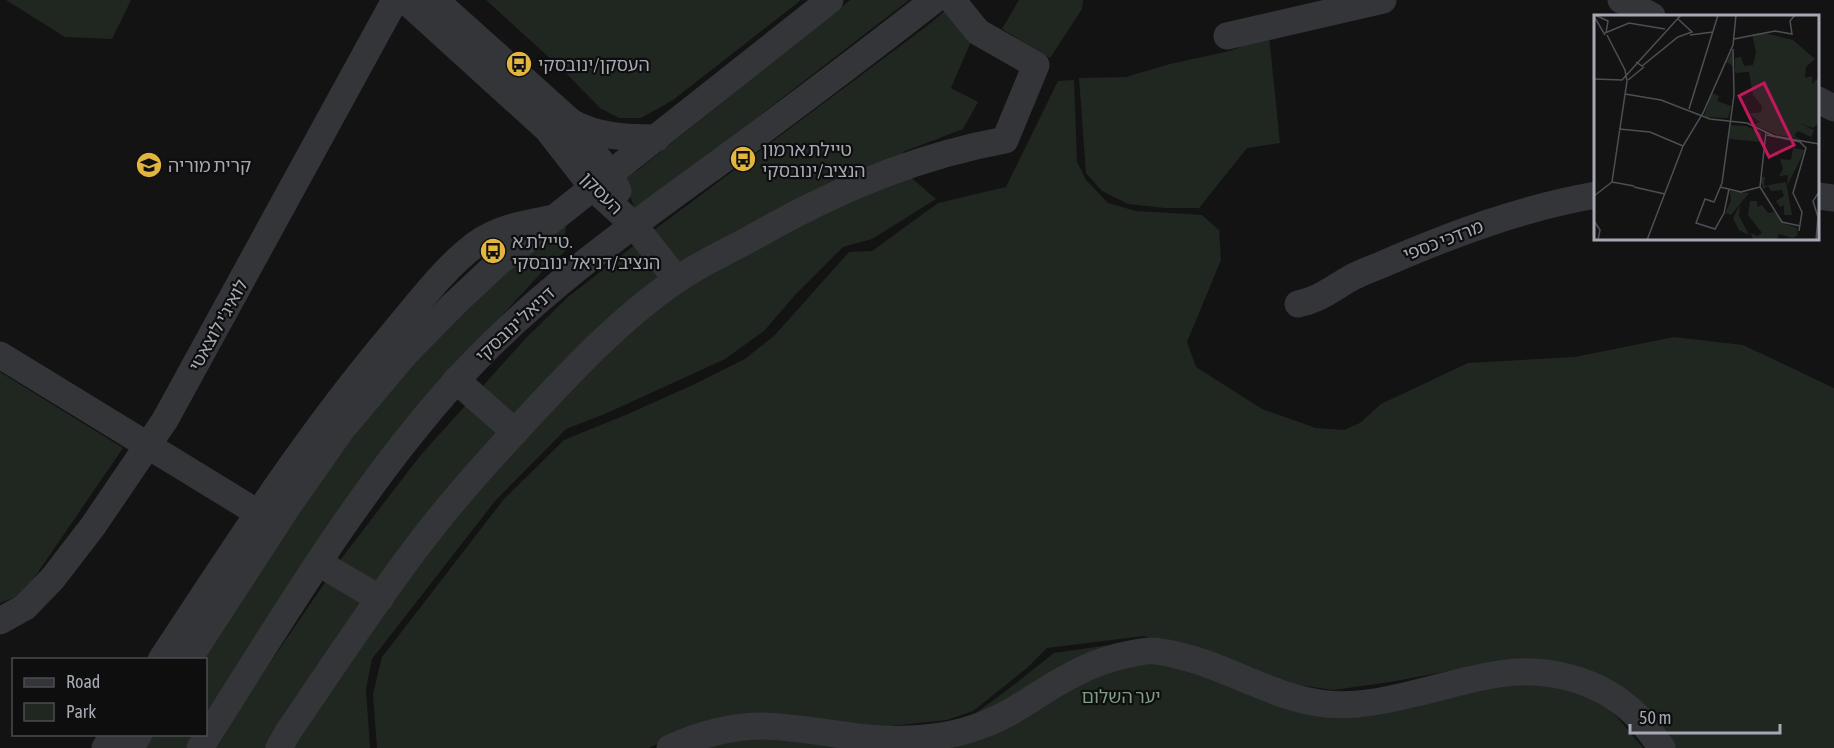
<svg xmlns="http://www.w3.org/2000/svg" width="1834" height="748" viewBox="0 0 1834 748" font-family="'Asap Condensed','Noto Sans Hebrew',sans-serif">
	<style>
		.green { fill: #202721 }
		.lines { fill: none; stroke-linecap: round; stroke-linejoin: round }
		.minor { stroke: #343539; stroke-width: 27 }
		.labels { text-anchor: middle; dominant-baseline: central; stroke-width: 4.5; stroke-linejoin: round; paint-order: stroke }
		.poi-label { font-size: 18px; fill: #a6a9b4; stroke: #0e0e0f; text-anchor: start }
		.street-label { font-size: 18px; fill: #a6a9b4; stroke: #0e0e0f }
		.park-label { font-size: 18px; fill: #7e9d82; stroke: #0e0e0f }
		.inset-road { fill: none; stroke: #4e4f54; stroke-width: 1.5 }
		.view { fill: #c2185b; fill-opacity: 0.15; stroke: #c2185b; stroke-width: 3 }
		.inset-edge { fill: none; stroke: #a6a9b4; stroke-width: 3 }
	</style>
	<rect width="100%" height="100%" fill="#131314"/>
	<g class="green">
		<polygon points="6,0 131,0 112,39 65,37"/>
		<polygon points="486,0 801,0 673,100 641,118 619,118 600,108 565,72"/>
		<polygon points="850,0 909,0 636,211 623,180 638,170"/>
		<polygon points="1019,0 1083,0 1082,9 1050,58 1002,29"/>
		<polygon points="953,4 978,25 951,88 978,102 963,129 903,152 908,175 936,199 872,239 843,247 795,295 764,331 725,359 607,413 566,429 495,501 372,659 366,689 370,748 216,748 259,679 341,559 420,456 526,338 568,297 658,227 927,26"/>
		<polygon points="1269,36 1280,143 1247,148 1199,208 1165,208 1128,204 1102,191 1086,173 1079,78 1126,77 1170,64 1230,51"/>
		<polygon points="1074,80 1077,162 1086,180 1108,203 1136,211 1202,215 1219,230 1221,260 1187,342 1196,367 1262,409 1316,428 1344,430 1360,423 1381,404 1468,363 1575,357 1674,337 1743,345 1834,388 1834,748 1671,748 1609,683 1455,670 1390,682 1333,690 1292,684 1144,636 1047,648 1027,668 973,711 947,720 873,728 755,715 721,717 679,733 649,748 377,748 373,694 382,657 504,499 564,440 628,414 695,384 745,359 775,335 849,252 872,251 938,203 1006,187 1058,81"/>
		<polygon points="566,222 565,238 570,247 542,272 445,377 206,717 206,660 201,660 283,532 399,374 465,308"/>
		<polygon points="0,372 123,448 23,594 0,603"/>
		<polygon points="1130,642 1314,702 1569,674 1613,712 1643,748 684,748 694,739 955,728 1006,691 1054,653"/>
		<polygon points="154,735 195,735 186,748 145,748"/>
	</g>
	<g class="lines">
		<g class="minor">
			<polyline points="405,0 547,129 593,188 634,225 677,280"/>
			<polyline points="435,0 570,121 610,174 618,191"/>
			<polyline points="1621,0 1652,16"/>
			<polyline points="1227,36 1383,0"/>
			<polyline points="1818,100 1834,108"/>
			<path d="M571,122C598,137 627,138 657,138"/>
			<polyline points="1818,196 1834,198"/>
			<path d="M1298,304C1319,300 1333,288 1351,278C1360,273 1371,269 1381,265C1450,235 1521,208 1596,195"/>
			<polyline points="0,355 258,513"/>
			<polyline points="456,380 515,432"/>
			<polyline points="319,563 380,599"/>
			<polyline points="0,621 25,607 53,578 93,526 165,420 395,0"/>
			<path d="M161,660C234,549 305,438 390,337C417,305 443,269 476,244C498,228 523,224 549,219"/>
			<polyline points="188,660 288,506 342,429 405,354 454,304 499,262 553,219 830,0"/>
			<polyline points="105,748 113,734"/>
			<polyline points="130,748 139,734"/>
			<path d="M200,748C280,623 356,492 456,381C531,298 623,232 713,167C788,112 861,57 934,0"/>
			<path d="M279,748L288,732C332,668 375,601 423,539C458,493 498,450 537,408C580,362 623,317 675,281C700,263 731,250 759,234C836,190 917,156 1005,140L1036,65L978,32L952,0"/>
			<path d="M670,748C699,735 730,726 762,726C812,727 859,742 909,739C933,738 960,734 982,725C1014,714 1040,691 1070,676C1091,664 1116,656 1140,652C1152,649 1165,652 1176,655C1228,666 1274,699 1327,704C1358,707 1387,700 1416,693C1443,687 1471,678 1499,674C1547,666 1601,680 1636,715C1645,725 1654,737 1662,748"/>
		</g>
	</g>
	<defs>
		<g id="bus-disc" transform="scale(1.35)"><circle r="9.5" fill="#e2b53e" stroke="#0e0e0f"/><path d="M-5-6H5V4H4V6H2V4H-2V6H-4V4H-5ZM-3.5-4V0h7V-4ZM-3.5 1.2v1.5H-2V1.2ZM2 1.2v1.5H3.5V1.2Z" fill="#111"/></g>
		<g id="school-disc" transform="scale(1.35)"><circle r="9.5" fill="#e2b53e" stroke="#0e0e0f"/><path d="M0-5L7-2L0 1L-7-2ZM-4 1L0 2.5L4 1V4Q0 6-4 4Z" fill="#111"/></g>
	</defs>
	<g fill-rule="evenodd">
		<use href="#bus-disc" x="519" y="64"/>
		<use href="#bus-disc" x="743" y="159"/>
		<use href="#school-disc" x="149" y="165"/>
		<use href="#bus-disc" x="493" y="251"/>
	</g>
	<g class="labels">
		<g class="poi-label">
			<text x="538" y="64">העסקן/ינובסקי</text>
			<text x="762" y="149">טיילת ארמון<tspan x="762" dy="21">הנציב/ינובסקי</tspan></text>
			<text x="168" y="165">קרית מוריה</text>
			<text x="512" y="241">טיילת א.<tspan x="512" dy="21">הנציב/דניאל ינובסקי</tspan></text>
		</g>
		<g class="street-label">
			<text transform="translate(602 193) rotate(46)">העסקן</text>
			<text transform="translate(1443 240) rotate(-21)">מרדכי כספי</text>
			<text transform="translate(515 324) rotate(-43)">דניאל ינובסקי</text>
			<text transform="translate(218 325) rotate(-61)">לואיג'י לוצאטי</text>
		</g>
		<g class="park-label">
			<text x="1121" y="696">יער השלום</text>
		</g>
	</g>
	<g transform="translate(1594 15)">
		<rect width="225" height="225" fill="#131314"/>
		<path d="M170,18L199,25L221,44L212,52L211,63L218,61V69L225,62V108L219,113L205,108L220,115L217,122L204,116L200,121L207,124L183,120L160,110L166,107L155,99L167,97L168,91L159,80L155,57L141,58V43L147,42L150,51L159,50L162,37L158,19ZM138,36L139,51L133,47L118,78L125,81L123,86L137,91L134,103L113,102L110,100L120,72ZM136,110L152,111L167,118V127L135,124ZM199,133L211,135L193,171L194,160L185,161L189,154L186,144L197,145ZM166,162H171L170,171L192,167L198,200H190V190L186,192L182,186L190,181L188,175L177,176L174,171L169,174ZM136,176L155,178L137,200L131,198L137,186ZM156,186H163V192L168,190L174,198L180,197L191,209L203,213L204,220L199,223L185,219L182,225H159L157,218L163,221L168,218L154,200ZM146,190L145,201L155,220L145,215L139,203Z" fill="#202721"/>
		<path class="inset-road" d="M1,0L14,6L12,18M1,3L11,20M11,18L35,8L71,14M13,20L31,55M96,20L119,17M140,24L181,16L198,19L196,6L201,0M139,34L140,80M42,47L48,51L84,22L98,17L84,4M0,64L28,65L87,0M34,65L50,52M31,79L67,85L116,104L153,108L180,121L225,129M95,94L124,0M25,114L56,117L89,131M172,117L166,172L188,207L206,211M173,120L207,127M18,167L33,66L31,55M18,167L40,171M40,172L71,179M126,172L147,177L166,172M135,174L130,198L121,214L102,208L111,184L120,187L128,168L140,80M0,181L18,167M0,206L6,215L4,225M205,216L208,197L199,178L212,133L205,126M53,225L89,131L109,98L139,30L142,0M222,225L224,202L219,186L225,177"/>
		<path class="view" d="M170,68L200,130L175,142L145,81Z"/>
		<rect width="225" height="225" class="inset-edge"/>
	</g>
	<rect x="12" y="658" width="195" height="78" fill="#0e0e0f" stroke="#4b4c51" stroke-width="1.5"/>
	<rect x="24" y="678" width="30" height="9" fill="#343539" stroke="#4b4c51" stroke-width="1.5"/>
	<text x="66" y="688" font-size="18" fill="#a6a9b4">Road</text>
	<rect x="24" y="703" width="30" height="18" fill="#202721" stroke="#4b4c51" stroke-width="1.5"/>
	<text x="66" y="718" font-size="18" fill="#a6a9b4">Park</text>
	<path d="M1630 724v9h150v-9" fill="none" stroke="#a6a9b4" stroke-width="3"/>
	<text x="1639" y="724" font-size="18" fill="#a6a9b4" stroke="#0e0e0f" stroke-width="4.5" paint-order="stroke">50 m</text>
</svg>
